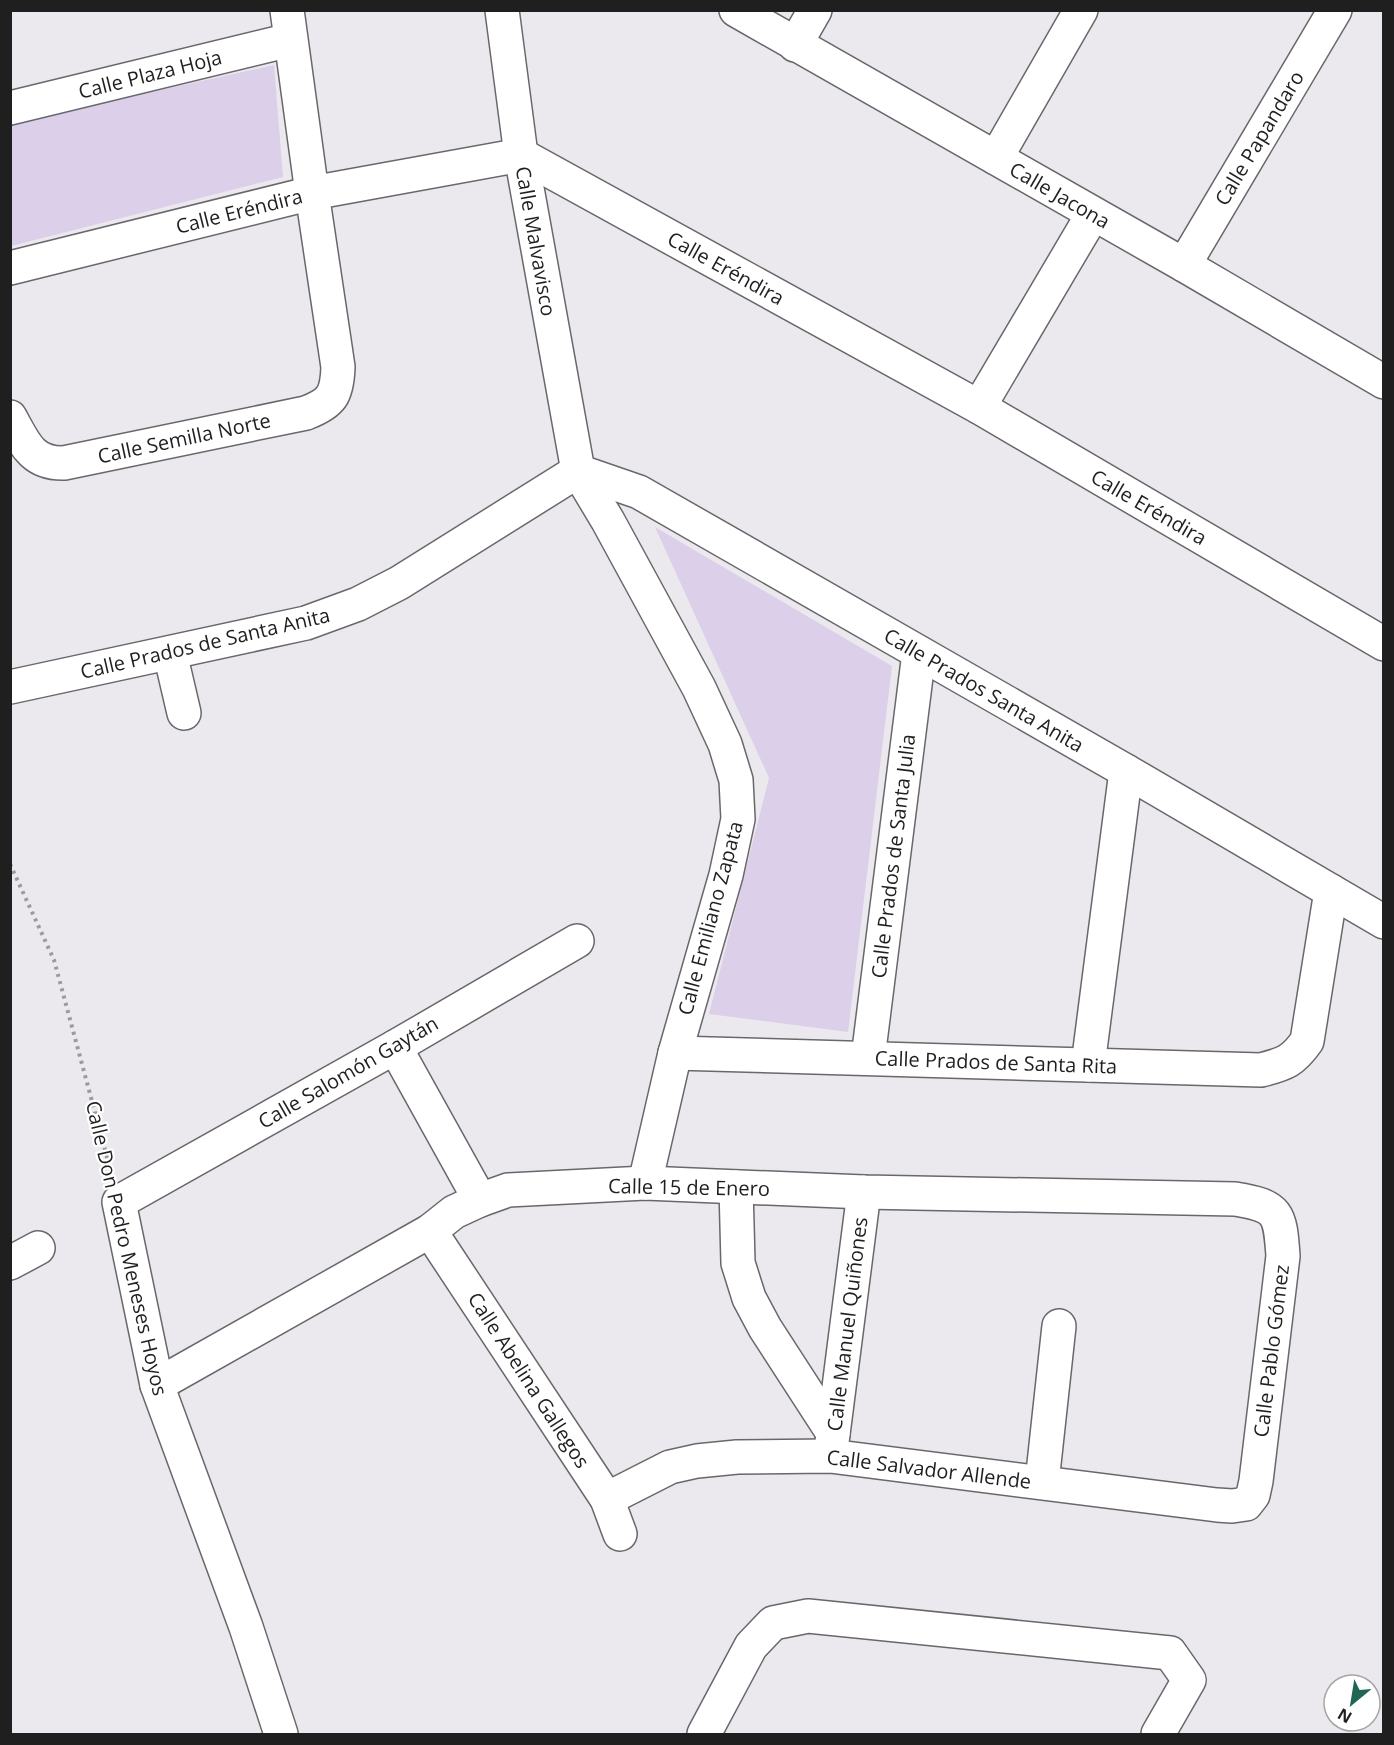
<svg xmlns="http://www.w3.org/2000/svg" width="1394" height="1745" viewBox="0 0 1394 1745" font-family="'Open Sans',sans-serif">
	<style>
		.green { fill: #dbcfe9 }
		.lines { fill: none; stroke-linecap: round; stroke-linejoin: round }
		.minor-casing { stroke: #69676b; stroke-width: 36 }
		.path { stroke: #9b9a9d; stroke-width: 4; stroke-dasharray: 3 4.5; stroke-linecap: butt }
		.minor { stroke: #fff; stroke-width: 33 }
		.labels { text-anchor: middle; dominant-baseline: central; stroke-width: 4.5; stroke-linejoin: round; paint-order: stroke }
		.street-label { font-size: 20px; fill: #1f1f20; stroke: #fff }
	</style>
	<rect width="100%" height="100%" fill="#ebe9ee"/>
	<g class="green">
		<polygon points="274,65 283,177 11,246 11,123"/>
		<polygon points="655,527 892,666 848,1032 709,1014 769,778"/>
	</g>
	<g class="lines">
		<g class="minor-casing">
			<g id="minor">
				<polyline points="502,10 521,155 578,471 608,521 699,688 725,744 736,780 738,819 726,875 675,1053 645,1183"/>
				<polyline points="736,10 1184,265 1384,382"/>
				<polyline points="795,45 815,10"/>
				<polyline points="10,108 290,40"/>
				<polyline points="996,158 1081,10"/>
				<polyline points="1184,265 1335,10"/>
				<polyline points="10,268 312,193 521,155 979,407 1384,644"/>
				<polyline points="979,407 1093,214"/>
				<path d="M10,417C24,442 31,464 64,463L306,413C332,403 337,395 338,367L312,193L287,10"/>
				<polyline points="578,471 639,492 1126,771 1384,922"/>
				<polyline points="170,653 184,713"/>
				<polyline points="10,687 306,623 358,604 399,583 578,471"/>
				<polyline points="395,1047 480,1200"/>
				<path d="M675,1053L1261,1070C1285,1064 1293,1061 1307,1041L1331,891"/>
				<polyline points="868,1058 919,653"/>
				<polyline points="1088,1065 1126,771"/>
				<polyline points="736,1187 738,1263 749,1298 765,1328 833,1433"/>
				<polyline points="430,1231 607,1499 620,1534"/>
				<polyline points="10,1263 38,1248"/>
				<path d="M157,1385L430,1231L454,1212L480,1200L508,1190L645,1183L864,1192L1235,1199C1279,1206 1280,1213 1283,1256L1256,1481L1253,1495L1246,1504L1232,1506L1217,1505L830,1456L737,1457L697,1461L670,1467L607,1499"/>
				<polyline points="832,1442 864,1192"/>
				<polyline points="1042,1482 1059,1326"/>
				<polyline points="281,1734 246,1627 157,1385 119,1202 395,1047 577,941"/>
				<polyline points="704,1734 751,1646 773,1623 808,1616 1170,1653 1189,1680 1158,1734"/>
			</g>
		</g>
		<polyline class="path" points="10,864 54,960 111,1172"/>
		<use href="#minor" class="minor"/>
	</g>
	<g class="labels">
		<g class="street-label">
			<text transform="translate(150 74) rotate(-14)">Calle Plaza Hoja</text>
			<text transform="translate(1259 138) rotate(-59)">Calle Papandaro</text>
			<text transform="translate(1060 195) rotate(30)">Calle Jacona</text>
			<text transform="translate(239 211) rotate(-14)">Calle Eréndira</text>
			<text transform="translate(536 241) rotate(80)">Calle Malvavisco</text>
			<text transform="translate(726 268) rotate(29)">Calle Eréndira</text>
			<text transform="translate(184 438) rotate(-12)">Calle Semilla Norte</text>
			<text transform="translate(1149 507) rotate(30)">Calle Eréndira</text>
			<text transform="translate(205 643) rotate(-13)">Calle Prados de Santa Anita</text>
			<text transform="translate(984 690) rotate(30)">Calle Prados Santa Anita</text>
			<text transform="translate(893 856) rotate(-83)">Calle Prados de Santa Julia</text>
			<text transform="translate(710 918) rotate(-75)">Calle Emiliano Zapata</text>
			<text transform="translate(996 1062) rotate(2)">Calle Prados de Santa Rita</text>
			<text transform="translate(348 1072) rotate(-30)">Calle Salomón Gaytán</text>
			<text transform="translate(689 1187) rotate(1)">Calle 15 de Enero</text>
			<text transform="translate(127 1248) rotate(77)">Calle Don Pedro Meneses Hoyos</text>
			<text transform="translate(847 1324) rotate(-83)">Calle Manuel Quiñones</text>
			<text transform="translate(1271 1351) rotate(-83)">Calle Pablo Gómez</text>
			<text transform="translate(529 1380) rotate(57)">Calle Abelina Gallegos</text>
			<text transform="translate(929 1469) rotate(7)">Calle Salvador Allende</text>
		</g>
	</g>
	<rect width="1394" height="1745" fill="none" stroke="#1f1f20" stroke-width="24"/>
	<g transform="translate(1352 1703) rotate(210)"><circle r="28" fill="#ffffff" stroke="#a5a5a6" stroke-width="1.5"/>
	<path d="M0-4.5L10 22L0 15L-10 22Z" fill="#216555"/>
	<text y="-9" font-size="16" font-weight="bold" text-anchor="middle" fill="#1f1f20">N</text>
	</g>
</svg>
